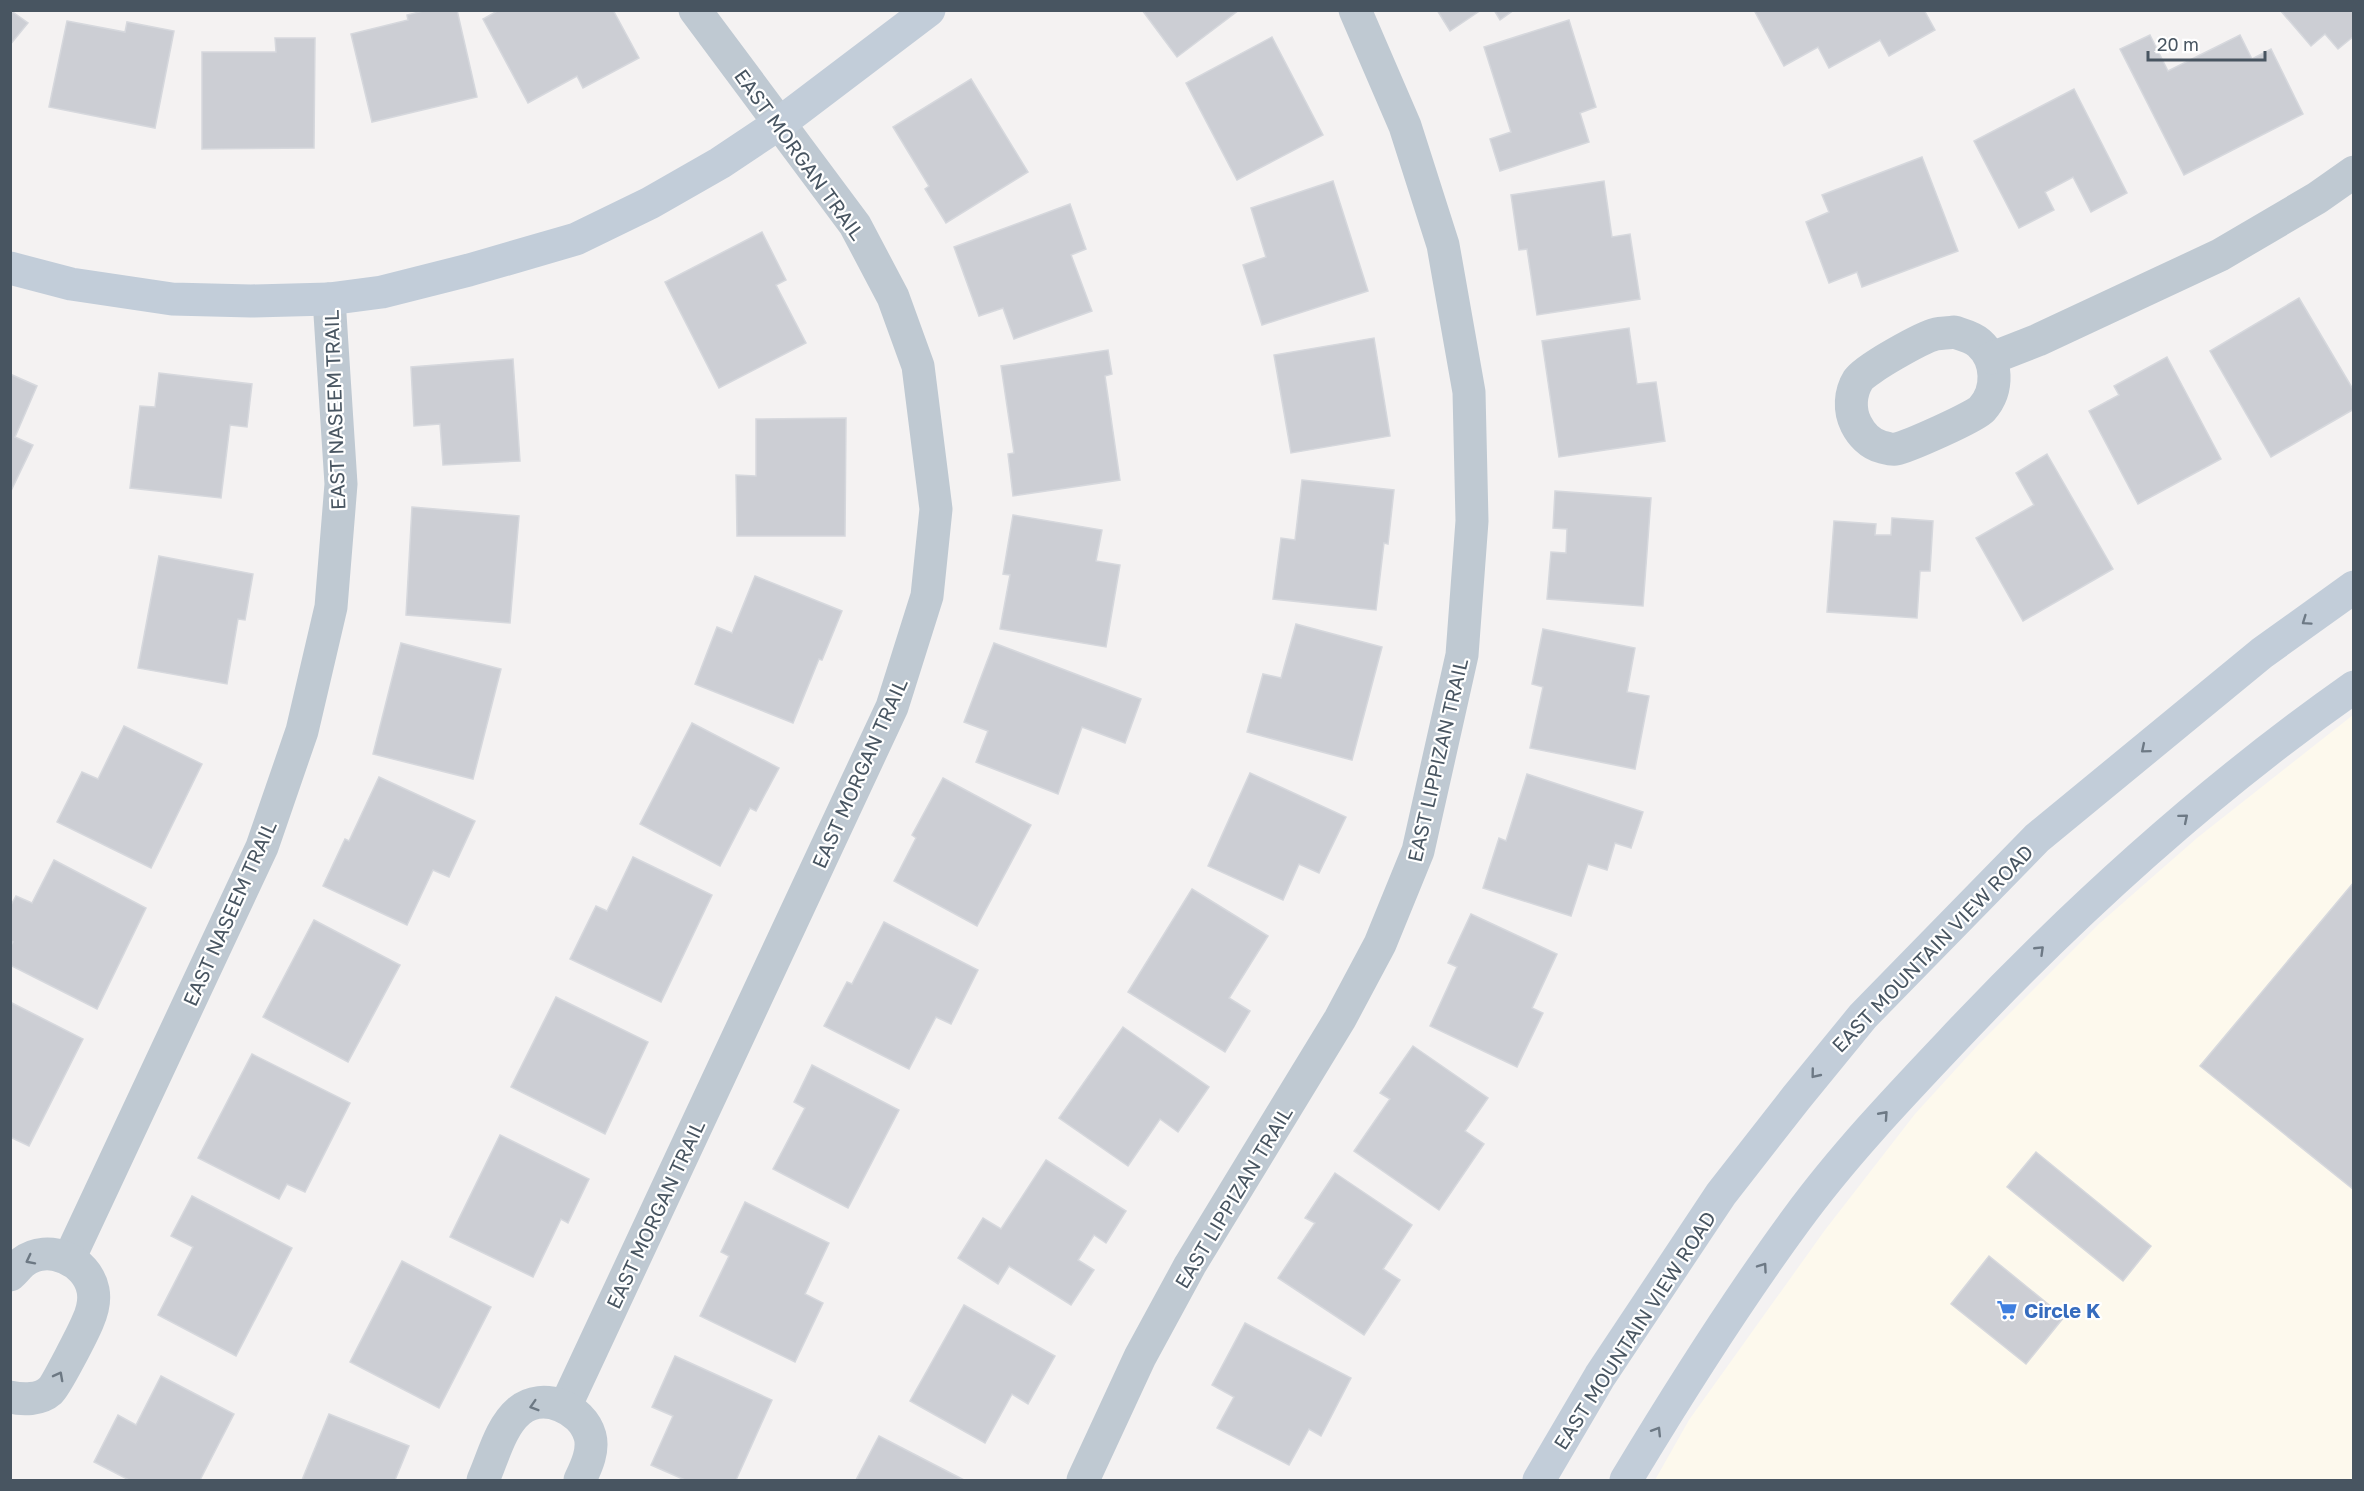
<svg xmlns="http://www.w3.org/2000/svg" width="2364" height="1491" viewBox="0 0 2364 1491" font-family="'Golos Text',sans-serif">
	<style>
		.commercial { fill: #fdf9ed }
		.building { fill: #ccced4; stroke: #d6d8dd; stroke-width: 1.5 }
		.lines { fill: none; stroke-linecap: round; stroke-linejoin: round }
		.street { stroke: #bfc9d2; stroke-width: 33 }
		.secondary { stroke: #c2cdd9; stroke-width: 33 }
		.oneway { stroke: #6d7985 }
		.oneway2 { stroke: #6c7883 }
		.labels { text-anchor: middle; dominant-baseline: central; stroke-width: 4.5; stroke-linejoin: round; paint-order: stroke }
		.street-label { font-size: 20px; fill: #485561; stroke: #fff }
		.shop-label { font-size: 20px; font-weight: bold; fill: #366cbe; stroke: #fff; text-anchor: start }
	</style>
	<rect width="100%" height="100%" fill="#f4f2f2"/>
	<polygon class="commercial" points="2353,715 2353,1480 1655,1480 1689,1420 1825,1230 1915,1114 1977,1046 2100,923 2197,838"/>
	<g class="building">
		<polygon points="10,10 28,23 10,45"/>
		<polygon points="427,10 457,10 477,97 372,122 351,34 408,20 407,15"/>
		<polygon points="499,10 613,10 639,58 583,88 577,76 528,103 483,19"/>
		<polygon points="1142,10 1239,10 1177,57"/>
		<polygon points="1437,10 1481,10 1450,31"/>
		<polygon points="1494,10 1514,10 1500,20"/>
		<polygon points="1754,10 1924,10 1935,30 1889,56 1880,40 1829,68 1818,47 1784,66"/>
		<polygon points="2280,10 2354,10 2354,36 2338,49 2325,34 2311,46"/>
		<polygon points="1569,20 1596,107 1580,113 1589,142 1500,171 1490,139 1511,132 1484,47"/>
		<polygon points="67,21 125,32 127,22 174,31 155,128 49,107"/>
		<polygon points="2150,35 2168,71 2240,35 2252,59 2271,49 2303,114 2184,175 2120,49"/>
		<polygon points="1272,37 1323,135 1237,180 1186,83"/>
		<polygon points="275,38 315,38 314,148 202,149 202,52 276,52"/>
		<polygon points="971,79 1028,172 946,223 925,189 929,186 893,127"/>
		<polygon points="2074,89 2127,193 2091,212 2073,177 2045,192 2054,210 2019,228 1974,141"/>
		<polygon points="1922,157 1958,251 1862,287 1857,272 1829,283 1806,222 1829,212 1822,195"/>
		<polygon points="1333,181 1368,291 1262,325 1243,265 1266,257 1251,208"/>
		<polygon points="1604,181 1612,237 1630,234 1640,299 1537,315 1527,249 1519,250 1511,195"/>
		<polygon points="1070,204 1086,249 1071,255 1092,311 1014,339 1003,308 979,316 954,247"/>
		<polygon points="762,232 786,280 776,285 806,343 719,388 665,282"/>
		<polygon points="2299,298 2354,391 2354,409 2271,457 2210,351"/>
		<polygon points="1629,328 1637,384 1656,382 1665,441 1559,457 1542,341"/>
		<polygon points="1374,338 1390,436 1291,453 1274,355"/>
		<polygon points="1108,350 1112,374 1105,376 1120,480 1013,496 1008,454 1014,453 1001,366"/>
		<polygon points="2167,357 2221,459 2138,504 2089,411 2119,395 2114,386"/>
		<polygon points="513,359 520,461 443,465 440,424 414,426 411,367"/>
		<polygon points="159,373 252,384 247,427 230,425 221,498 130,488 140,406 155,407"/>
		<polygon points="10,374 37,386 15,437 33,445 10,493"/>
		<polygon points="846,418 845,536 737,536 736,475 756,476 756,419"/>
		<polygon points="2047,454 2113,569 2023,621 1976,538 2034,505 2016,473"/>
		<polygon points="1302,480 1394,490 1388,544 1384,543 1376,610 1273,599 1281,538 1295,540"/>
		<polygon points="1555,491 1651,498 1643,606 1547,599 1551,552 1566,553 1567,529 1553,528"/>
		<polygon points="412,507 519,516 510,623 406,615"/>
		<polygon points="1013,515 1102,530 1096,561 1120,565 1106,647 1000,629 1010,575 1003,574"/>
		<polygon points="1892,518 1933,521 1930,571 1920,571 1917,618 1827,612 1834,521 1876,524 1875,535 1891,535"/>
		<polygon points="159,556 253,574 245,620 238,619 227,684 138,668"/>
		<polygon points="755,576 842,611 822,660 819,659 793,723 695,684 717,627 732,633"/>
		<polygon points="1296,624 1382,647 1352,760 1247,732 1263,674 1281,678"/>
		<polygon points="1543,629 1635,648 1627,692 1649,696 1635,769 1530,748 1543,687 1532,684"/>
		<polygon points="401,643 501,669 473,779 373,754"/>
		<polygon points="994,643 1141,699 1125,743 1082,727 1058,794 976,762 988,731 964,722"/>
		<polygon points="692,723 779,768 756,811 750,808 720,866 640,824"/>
		<polygon points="124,726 202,764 151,868 57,822 82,772 98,779"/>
		<polygon points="1250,773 1346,817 1319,873 1299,864 1283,900 1208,866"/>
		<polygon points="1527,774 1643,812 1631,848 1615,843 1607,870 1588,864 1571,916 1483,888 1499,838 1506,841"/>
		<polygon points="379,777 475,821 449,877 433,870 407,925 323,886 345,839 349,841"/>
		<polygon points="943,778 1031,825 977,926 894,881 916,838 912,835"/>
		<polygon points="633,857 712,895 661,1002 570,959 596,906 607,911"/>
		<polygon points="54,860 146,908 97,1009 10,965 10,947 13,942 10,941 10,907 16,896 32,903"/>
		<polygon points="2354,882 2354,1190 2200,1066"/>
		<polygon points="1192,889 1268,936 1229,998 1250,1011 1225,1052 1128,992"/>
		<polygon points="1471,914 1557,954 1532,1008 1543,1013 1517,1067 1430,1026 1457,967 1448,963"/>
		<polygon points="314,920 400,965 348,1062 263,1017"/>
		<polygon points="884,922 978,970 951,1024 936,1017 909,1069 824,1026 847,982 852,984"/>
		<polygon points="556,997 648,1042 605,1134 511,1087"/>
		<polygon points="10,1002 83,1039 29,1146 10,1137"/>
		<polygon points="1123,1027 1209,1087 1178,1132 1160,1119 1128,1166 1059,1118"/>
		<polygon points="1413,1046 1488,1098 1465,1131 1484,1144 1439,1210 1354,1151 1390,1099 1380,1093"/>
		<polygon points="252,1054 350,1103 305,1192 287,1184 279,1199 198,1158"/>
		<polygon points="812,1065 899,1110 848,1208 773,1169 805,1108 794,1102"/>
		<polygon points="500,1135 589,1179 568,1223 561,1219 533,1277 450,1237"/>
		<polygon points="2036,1152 2151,1246 2123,1281 2007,1187"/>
		<polygon points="1046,1160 1126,1211 1106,1243 1094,1235 1078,1260 1094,1270 1071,1305 1009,1266 998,1284 958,1258 983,1218 1001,1229"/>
		<polygon points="1335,1173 1412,1225 1383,1269 1400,1280 1364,1335 1278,1278 1315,1223 1305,1218"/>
		<polygon points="192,1196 292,1248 236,1356 158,1315 193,1247 171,1236"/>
		<polygon points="745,1202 829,1243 805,1294 823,1303 795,1362 700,1316 729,1256 721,1252"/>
		<polygon points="1989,1256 2064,1317 2026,1364 1951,1304"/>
		<polygon points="402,1261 491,1307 439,1408 350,1362"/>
		<polygon points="964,1305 1055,1356 1028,1404 1012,1394 985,1443 910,1401"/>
		<polygon points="1245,1323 1351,1378 1321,1436 1309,1429 1289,1465 1217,1428 1234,1397 1212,1385"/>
		<polygon points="675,1356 772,1400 736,1480 685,1480 651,1465 673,1416 652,1407"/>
		<polygon points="161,1376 234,1414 200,1480 129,1480 94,1462 118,1415 136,1425"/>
		<polygon points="329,1414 409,1446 395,1480 302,1480"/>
		<polygon points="879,1436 964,1480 856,1480"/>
	</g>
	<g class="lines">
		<g class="street">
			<path d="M1954,332C1963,335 1972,337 1979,343C1998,360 1999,390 1982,409C1975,417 1907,447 1896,449C1892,450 1886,448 1882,447C1870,444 1861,434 1856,424C1849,410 1850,393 1858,380C1865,369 1923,337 1936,334C1942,333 1949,333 1954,332Z"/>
			<polyline points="1992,358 2038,340 2220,255 2317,198 2354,172"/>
			<polyline points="69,1259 262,847 302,731 331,607 341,484 329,299"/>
			<path d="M10,1275C15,1271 19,1265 23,1262C48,1243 87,1260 93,1290C95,1300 92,1312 88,1321C84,1331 56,1386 50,1391C40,1400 23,1400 10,1397"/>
			<polyline points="565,1407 892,707 927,596 936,509 918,366 893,297 855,225 695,10"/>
			<path d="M483,1480C493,1458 500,1427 519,1411C543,1391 582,1408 590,1436C594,1451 586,1467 580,1480"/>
			<polyline points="1083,1480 1140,1357 1190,1265 1340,1019 1380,944 1418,851 1462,655 1472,521 1469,392 1443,245 1405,126 1355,10"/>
		</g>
		<g class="secondary">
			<polyline points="10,268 71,284 172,299 251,301 329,299 382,292 469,270 576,239 650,203 720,163 780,123 929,10"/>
			<polyline points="1539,1480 1600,1376 1721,1194 1796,1098 1863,1016 2037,838 2262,653 2354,587"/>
			<path d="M1626,1480C1679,1392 1735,1303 1796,1220C1842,1157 1896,1100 1950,1043C2073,912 2206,791 2354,687"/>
		</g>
	</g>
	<defs><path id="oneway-chevron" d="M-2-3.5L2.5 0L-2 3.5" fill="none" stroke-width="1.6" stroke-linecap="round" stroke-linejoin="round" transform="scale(1.5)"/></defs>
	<g class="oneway">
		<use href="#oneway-chevron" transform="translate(2306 621) rotate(145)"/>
		<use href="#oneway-chevron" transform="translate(2145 749) rotate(140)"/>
		<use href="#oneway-chevron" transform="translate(2184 818) rotate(-40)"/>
		<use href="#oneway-chevron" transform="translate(2040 950) rotate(-44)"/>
		<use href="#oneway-chevron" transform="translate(1815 1074) rotate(129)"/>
		<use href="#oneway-chevron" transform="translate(1884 1115) rotate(-48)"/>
		<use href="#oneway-chevron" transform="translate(1763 1267) rotate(-55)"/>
		<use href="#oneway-chevron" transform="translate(1657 1431) rotate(-58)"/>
	</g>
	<g class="oneway2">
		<use href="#oneway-chevron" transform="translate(30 1260) rotate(153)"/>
		<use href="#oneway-chevron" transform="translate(59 1376) rotate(-62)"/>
		<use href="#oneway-chevron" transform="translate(534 1406) rotate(163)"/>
	</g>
	<defs>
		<g id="supermarket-bare" transform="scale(1.62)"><path d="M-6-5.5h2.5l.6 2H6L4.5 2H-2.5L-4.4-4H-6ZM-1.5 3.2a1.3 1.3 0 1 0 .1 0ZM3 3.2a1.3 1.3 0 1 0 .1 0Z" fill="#3f7fe0" stroke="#fff" stroke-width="2.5" paint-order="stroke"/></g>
	</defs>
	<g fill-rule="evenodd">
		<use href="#supermarket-bare" x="2007" y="1310"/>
	</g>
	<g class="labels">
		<g class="street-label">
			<text transform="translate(800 154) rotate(54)">EAST MORGAN TRAIL</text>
			<text transform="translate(334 410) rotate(-92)">EAST NASEEM TRAIL</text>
			<text transform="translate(1437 760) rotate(-77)">EAST LIPPIZAN TRAIL</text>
			<text transform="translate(859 773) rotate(-66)">EAST MORGAN TRAIL</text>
			<text transform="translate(229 913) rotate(-66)">EAST NASEEM TRAIL</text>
			<text transform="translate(1932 948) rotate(-46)">EAST MOUNTAIN VIEW ROAD</text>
			<text transform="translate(1233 1197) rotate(-59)">EAST LIPPIZAN TRAIL</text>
			<text transform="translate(655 1214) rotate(-65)">EAST MORGAN TRAIL</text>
			<text transform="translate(1634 1330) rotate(-57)">EAST MOUNTAIN VIEW ROAD</text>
		</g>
		<g class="shop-label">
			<text x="2024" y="1310">Circle K</text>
		</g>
	</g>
	<rect width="2364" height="1491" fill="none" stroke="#485561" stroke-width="24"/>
	<path d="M2148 51v9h117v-9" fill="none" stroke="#485561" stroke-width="3"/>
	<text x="2157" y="51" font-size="18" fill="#485561" stroke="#ffffff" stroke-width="4.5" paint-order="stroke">20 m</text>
</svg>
